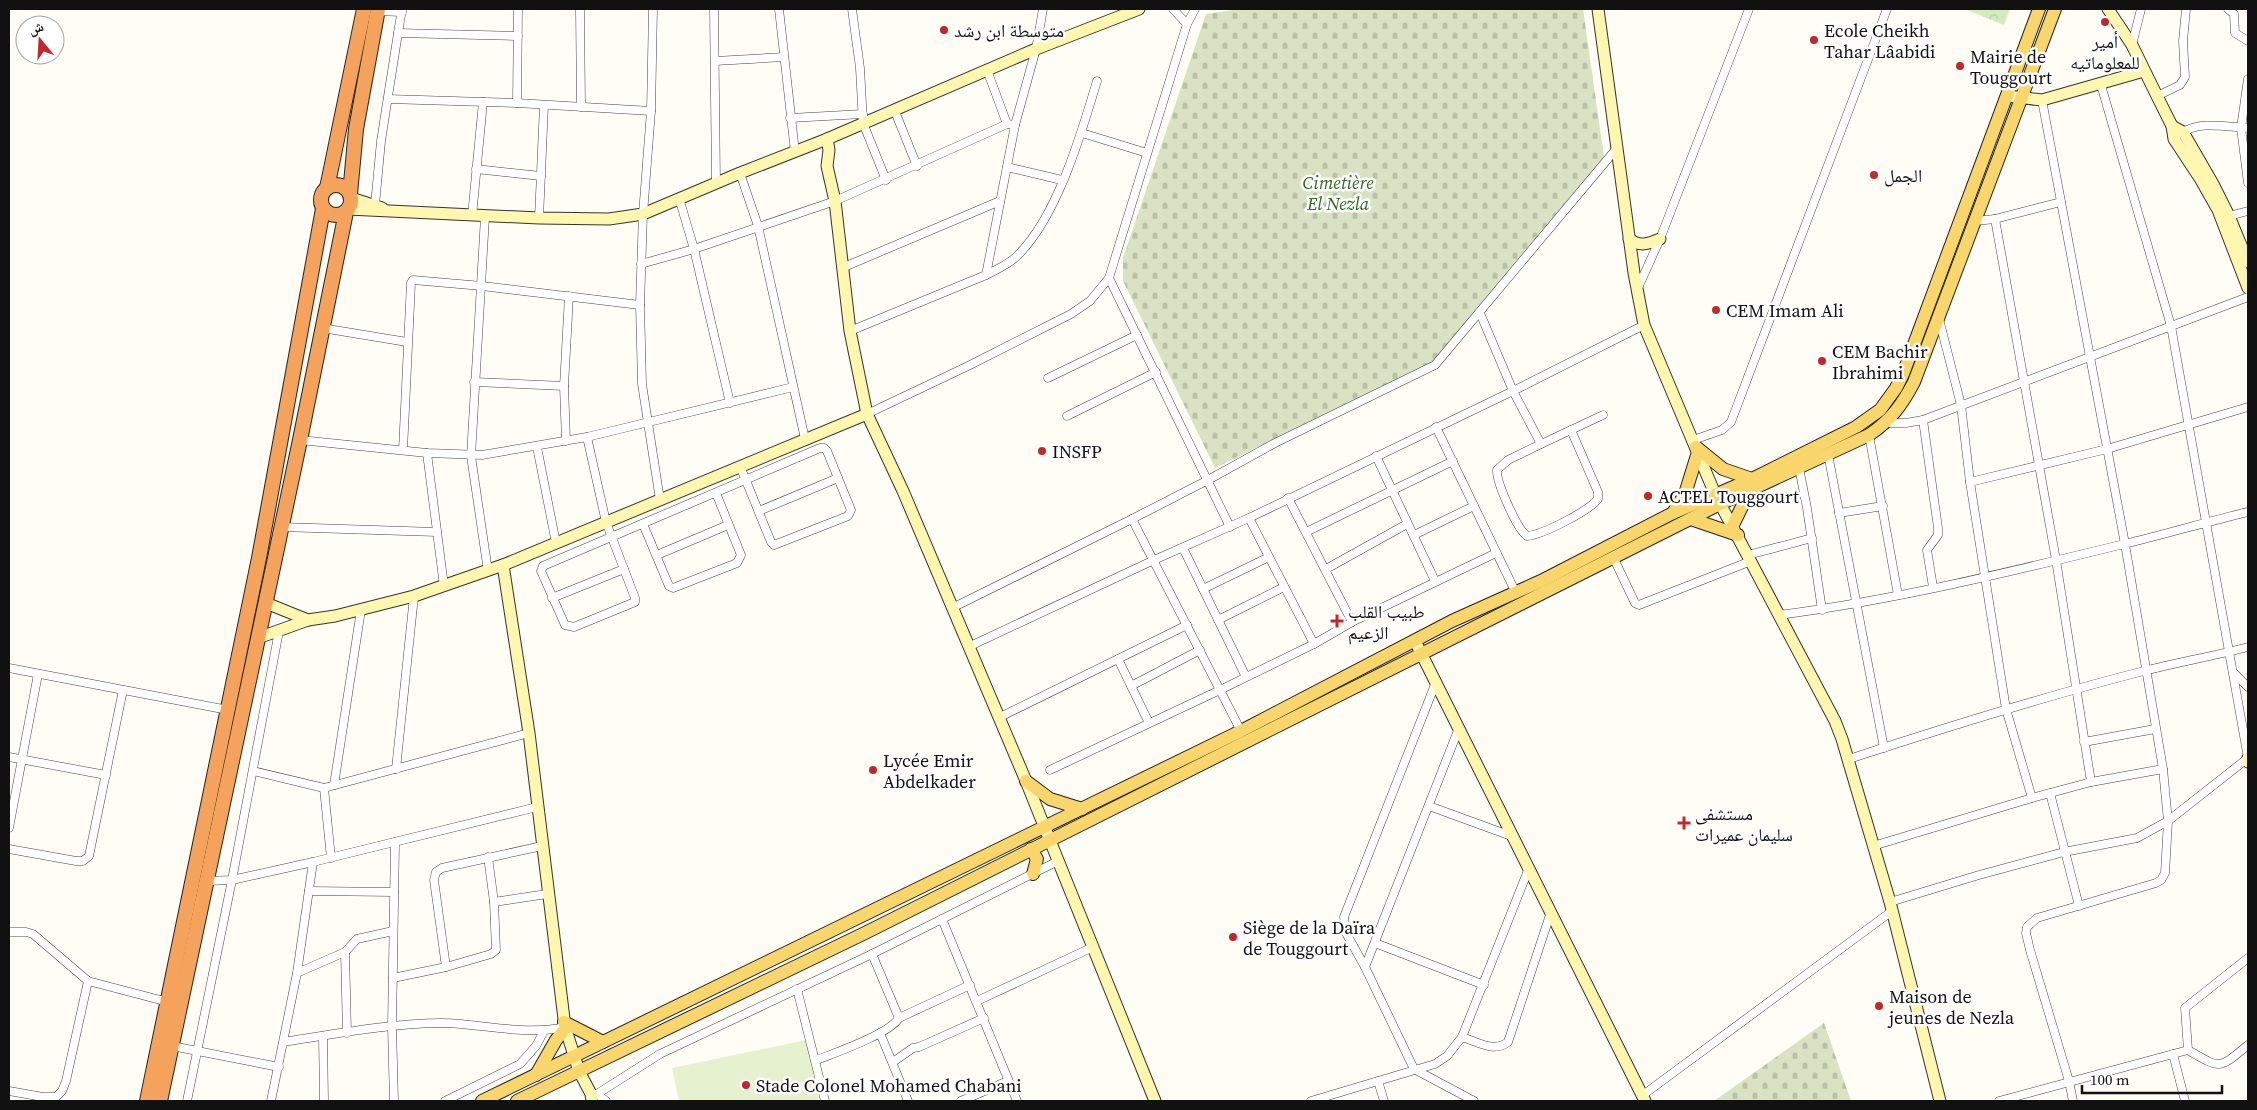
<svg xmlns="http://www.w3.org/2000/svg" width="2257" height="1110" viewBox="0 0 2257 1110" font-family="'Source Serif 4','Noto Naskh Arabic',serif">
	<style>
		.cemetery { fill: url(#cemetery-stones) }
		.park { fill: url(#park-crowns) }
		.pitch { fill: #e6f2cf }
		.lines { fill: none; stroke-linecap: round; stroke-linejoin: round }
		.street-casing { stroke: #444; stroke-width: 9 }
		.secondary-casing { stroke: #333; stroke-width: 13 }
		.primary-casing { stroke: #222; stroke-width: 14 }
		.highway-casing { stroke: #222; stroke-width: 16 }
		.street { stroke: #fff; stroke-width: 8 }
		.secondary { stroke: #fff6b0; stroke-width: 11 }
		.primary { stroke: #f9d66b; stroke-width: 12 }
		.highway { stroke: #f5a25d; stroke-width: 14 }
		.poi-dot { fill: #c4262e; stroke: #fff; stroke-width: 2 }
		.labels { text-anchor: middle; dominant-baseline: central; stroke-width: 5; stroke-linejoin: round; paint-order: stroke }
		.poi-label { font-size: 18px; fill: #111; stroke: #fff; text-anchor: start }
		.park-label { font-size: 18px; font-style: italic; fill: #2f6b1f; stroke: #fff }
	</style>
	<defs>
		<pattern id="cemetery-stones" width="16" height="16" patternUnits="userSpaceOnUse" patternTransform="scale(1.25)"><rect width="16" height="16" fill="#d9e3c4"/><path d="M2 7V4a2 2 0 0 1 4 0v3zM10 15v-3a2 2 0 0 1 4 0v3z" fill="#b9c2a7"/></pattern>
		<pattern id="park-crowns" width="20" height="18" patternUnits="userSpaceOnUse" patternTransform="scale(1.25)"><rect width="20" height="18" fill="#d5ebbd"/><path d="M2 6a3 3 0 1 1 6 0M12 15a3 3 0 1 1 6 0" fill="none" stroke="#b6c8a1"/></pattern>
	</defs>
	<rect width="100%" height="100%" fill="#fffdf5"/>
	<g class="cemetery">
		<polygon points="1240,9 1583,9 1604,157 1434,361 1215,468 1123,281 1123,258 1206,14"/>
		<polygon points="1824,1023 1851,1101 1714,1101"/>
	</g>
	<polygon class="park" points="1964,9 2010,9 2004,25"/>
	<polygon class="pitch" points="806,1040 819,1101 679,1101 672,1068"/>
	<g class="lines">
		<g class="street-casing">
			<g id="street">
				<polyline points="580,9 581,107"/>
				<polyline points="653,9 651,111 643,214 640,305 642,384 660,500"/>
				<polyline points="714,9 716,183"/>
				<polyline points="779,9 795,152"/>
				<polyline points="852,9 860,68 863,123 886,180"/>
				<polyline points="1173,9 1187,24"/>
				<polyline points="2228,9 2234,14 2235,33 2248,41"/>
				<polyline points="376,11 402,12"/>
				<polyline points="398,33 402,9"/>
				<polyline points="2132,45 2141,9"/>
				<polyline points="715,61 784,57"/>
				<polyline points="987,70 1007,124"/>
				<polyline points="2248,79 2241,128 2248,183"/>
				<polyline points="2157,96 2180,85 2185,77 2183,41 2186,9"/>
				<polyline points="388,99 517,103 651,111"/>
				<polyline points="2042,100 2125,544 2163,769 2168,821 2248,758 2171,326 2101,85"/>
				<polyline points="517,103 518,9"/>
				<polyline points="894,109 917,166"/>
				<polyline points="790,118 863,114"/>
				<polyline points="1082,133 1147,153"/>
				<path d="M2180,134C2199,120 2226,127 2248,128"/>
				<polyline points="1007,167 1062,180"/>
				<polyline points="476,169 541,176"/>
				<polyline points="740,173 758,226 805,439"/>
				<polyline points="679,198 694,249 730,403"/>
				<polyline points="375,205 381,141 398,33 518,36"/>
				<polyline points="472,216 483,102"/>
				<polyline points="2229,216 2248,211"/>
				<polyline points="485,217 471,456 488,571"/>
				<polyline points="539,218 544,105"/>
				<polyline points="1995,219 2056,560 2091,782"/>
				<polyline points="1975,221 1995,219 2061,202"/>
				<polyline points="641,264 694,249 835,201 1007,124 1015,125"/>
				<polyline points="844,267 1000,201"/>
				<path d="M986,275C997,269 1010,264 1018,255C1058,215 1081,134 1097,81"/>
				<polyline points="1109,278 1230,527"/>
				<polyline points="1637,290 1660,239 1749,9"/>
				<polyline points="1480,313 1513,391 1541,444 1603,415"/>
				<polyline points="1939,319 1961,405 1970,482 2006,709 2032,798"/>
				<polyline points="322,328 407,342"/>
				<polyline points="850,331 986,275 1015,125 1036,49 1043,9"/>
				<polyline points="1048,378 1137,335"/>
				<polyline points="474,382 564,386"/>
				<polyline points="867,414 968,366 1071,314 1090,301 1109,278 1187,24 1195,9"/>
				<polyline points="1067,416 1156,372"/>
				<polyline points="1923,420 1938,528 1938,535 1927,550 1933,587"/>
				<polyline points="1886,423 1906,423 1923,420 2248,297"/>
				<polyline points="1436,427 1515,591"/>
				<polyline points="1869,435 1898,595"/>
				<path d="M587,437L606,522L635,598V602L574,627L565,625L541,571L543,566C636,527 728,487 820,448H824L827,451L851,510L848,516L774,545L771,542L740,466"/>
				<polyline points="300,440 427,453 482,455 587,437 793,387"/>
				<polyline points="1693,440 1722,430 1731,422 1887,9"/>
				<polyline points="566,441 564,386 569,296"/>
				<path d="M1541,444L1508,460L1497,470C1496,482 1517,529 1527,536C1542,535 1589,511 1598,499V492L1571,430"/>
				<polyline points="537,447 556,543"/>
				<polyline points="403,450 411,283 413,280 482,286 640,305"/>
				<polyline points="427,453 444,586"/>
				<polyline points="1828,454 1884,748"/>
				<polyline points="1376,456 1435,581"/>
				<polyline points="1799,468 1807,508 1822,610"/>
				<polyline points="1970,482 2107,449 2248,407"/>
				<polyline points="1288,498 1352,622"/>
				<polyline points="759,511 838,478"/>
				<polyline points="1839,513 1883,506"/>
				<polyline points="1249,518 1314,644"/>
				<polyline points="1132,519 1208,480 1275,443 1435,365 1617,148"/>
				<polyline points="643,524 669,586 673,588 737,563 741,555 716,493"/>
				<polyline points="281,527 437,532"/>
				<polyline points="1306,532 1453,461"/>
				<polyline points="1414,535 1474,506"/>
				<polyline points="1183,548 1246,677"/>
				<polyline points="657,555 728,525"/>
				<polyline points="1748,555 1812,538"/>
				<polyline points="1614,559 1635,603 1639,605 1751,561"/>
				<polyline points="1326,569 1407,524"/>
				<polyline points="1203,589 1269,557"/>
				<polyline points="552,598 624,569"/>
				<polyline points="952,608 1132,519 1241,731"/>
				<path d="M1779,615C1895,600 2010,572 2124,544C2166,534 2206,522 2248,512"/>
				<polyline points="1218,620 1284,587"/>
				<polyline points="968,647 1154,560 1249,518 1513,391 1644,325"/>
				<polyline points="1118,659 1149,723"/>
				<polyline points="9,668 228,710"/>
				<polyline points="2233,672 2248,687"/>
				<polyline points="1131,686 1200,650"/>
				<polyline points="998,718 1187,625"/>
				<polyline points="1459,728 1365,967 1414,1069 1474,1101"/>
				<polyline points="2084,742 2155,729"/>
				<polyline points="9,757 106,775"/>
				<path d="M1849,759C1947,727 2045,696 2144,671C2179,662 2214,656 2248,647"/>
				<polyline points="396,769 414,596"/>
				<polyline points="1050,770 1220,690 1314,644 1352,622 1496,553"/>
				<polyline points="253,771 324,788 529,733"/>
				<polyline points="334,785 361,610"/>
				<polyline points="324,788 331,858"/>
				<polyline points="2050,793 2079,906"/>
				<polyline points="1429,806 1514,837"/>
				<polyline points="9,828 38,674"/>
				<polyline points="1873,846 2032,798 2091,782 2163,769"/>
				<polyline points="9,849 76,861 83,861 89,856 123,690"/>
				<polyline points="206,881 232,880 313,862 537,807"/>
				<polyline points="309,891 394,892"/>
				<polyline points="494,902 547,894"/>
				<polyline points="1890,902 1979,875 2064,852 2137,838 2168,821"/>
				<polyline points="942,919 1017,1101"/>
				<polyline points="9,932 26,932 33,934 88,981 168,1002"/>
				<polyline points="1375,943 1484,985"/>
				<polyline points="345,952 347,1033"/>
				<polyline points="872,954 899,1018"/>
				<polyline points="446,967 434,880 436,872 442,868 542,846"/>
				<polyline points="1365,967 1346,933 1344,917 1436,682"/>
				<polyline points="297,973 345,952 357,939 393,931"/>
				<polyline points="393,978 446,967 491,954 496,950 494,902 488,857"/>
				<polyline points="797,989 825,1101"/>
				<polyline points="977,1001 1093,947"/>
				<polyline points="880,1033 908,1101"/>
				<polyline points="323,1036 324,1101"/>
				<path d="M1462,1037C1478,1042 1494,1053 1508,1042L1551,912"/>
				<path d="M284,1042C334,1034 393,1023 443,1023C484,1024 525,1036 565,1027"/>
				<polyline points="172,1046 279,1067"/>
				<polyline points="2188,1050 2185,1008 2248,958"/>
				<polyline points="2173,1054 2185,1101"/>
				<path d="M817,1060C837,1052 889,1034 899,1018L970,985"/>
				<polyline points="893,1062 913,1048 919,1047 984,1018"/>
				<polyline points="1378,1081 1384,1101"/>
				<polyline points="9,1091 43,1097 56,1097 62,1091 66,1081 88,981"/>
				<polyline points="591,1094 597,1094 660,1054 872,954 1058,861"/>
				<polyline points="597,1094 606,1101"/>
				<polyline points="1643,1095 1892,911"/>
				<polyline points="187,1101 232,880 279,631"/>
				<polyline points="271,1101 297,973 313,862"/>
				<polyline points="394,1101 392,1027 395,842"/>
				<polyline points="445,1101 520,1064 536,1046 544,1031"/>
				<polyline points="961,1101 1008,1081"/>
				<polyline points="1311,1101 1435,1064 1447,1056 1462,1037 1529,868"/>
				<path d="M1999,1101L2188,1050C2221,1069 2218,1070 2248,1045"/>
				<polyline points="2073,1101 2069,1081 2030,950 2026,933 2027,927 2037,918 2156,883 2161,880 2165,873 2168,821"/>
			</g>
		</g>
		<g class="secondary-casing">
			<g id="secondary">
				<polyline points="1598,9 1634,273 1644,325 1715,494 1835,721 1842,739 1890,902 1940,1101"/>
				<polyline points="2108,9 2132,45 2157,96 2172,126 2174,139 2201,180 2218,210 2248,288"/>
				<polyline points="2007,96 2042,100 2144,71"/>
				<polyline points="2172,126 2183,132 2213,184 2229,216 2248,262"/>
				<polyline points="827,139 829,150 827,166 835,201 850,331 867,414 903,491 1026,781 1155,1101"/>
				<polyline points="351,198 382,208"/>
				<polyline points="348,209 539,218 609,219 643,214 740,173 827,139 1036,49 1139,9"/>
				<path d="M1629,239C1640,247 1648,244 1660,239"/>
				<polyline points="503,565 529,733 565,1027 579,1071 591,1094 592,1101"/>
				<polyline points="266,603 308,620"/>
				<polyline points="258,638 308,620 335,616 414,596 503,565 867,414"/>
				<polyline points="1415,641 1645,1101"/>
				<polyline points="2248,758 2248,762"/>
			</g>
		</g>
		<g class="primary-casing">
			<g id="primary">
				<polyline points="1696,447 1723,469 1752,479"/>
				<polyline points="1673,513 1685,494 1698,452"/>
				<polyline points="1691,519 1738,535"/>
				<polyline points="1733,525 1749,492"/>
				<polyline points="1026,781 1050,799 1082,809"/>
				<polyline points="1031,849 1037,859 1033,874"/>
				<polyline points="564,1022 603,1042"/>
				<polyline points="536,1075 556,1040 565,1029"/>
				<polyline points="482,1101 1241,731 1452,621 1541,581 1673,513 1752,479 1856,427 1880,410 1896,388 1903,374 2039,9"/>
				<path d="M517,1101L865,933L1720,504L1869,435C1891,420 1902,405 1914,382L2055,9"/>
			</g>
		</g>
		<g class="highway-casing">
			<g id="highway">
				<circle cx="336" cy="200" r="15"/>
				<polyline points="327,188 364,9"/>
				<polyline points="350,194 356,129 378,9"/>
				<polyline points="147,1101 259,558 323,209"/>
				<polyline points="160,1101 300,440 346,212"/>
			</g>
		</g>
		<use href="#street" class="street"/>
		<use href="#secondary" class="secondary"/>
		<use href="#primary" class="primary"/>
		<use href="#highway" class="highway"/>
	</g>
	<g class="poi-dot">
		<circle cx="2105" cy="22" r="5"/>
		<circle cx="944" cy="30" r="5"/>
		<circle cx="1814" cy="40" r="5"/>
		<circle cx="1960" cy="66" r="5"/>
		<circle cx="1874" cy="175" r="5"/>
		<circle cx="1716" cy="310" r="5"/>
		<circle cx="1822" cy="361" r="5"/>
		<circle cx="1042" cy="451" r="5"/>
		<circle cx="1648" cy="496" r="5"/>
		<path d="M1334.5 613.5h5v5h5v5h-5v5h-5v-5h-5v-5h5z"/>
		<circle cx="873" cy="770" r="5"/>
		<path d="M1681.5 815.5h5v5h5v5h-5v5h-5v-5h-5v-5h5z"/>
		<circle cx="1233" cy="937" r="5"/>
		<circle cx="1879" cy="1006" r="5"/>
		<circle cx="746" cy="1085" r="5"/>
	</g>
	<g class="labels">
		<g class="poi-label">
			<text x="954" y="30">متوسطة ابن رشد</text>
			<text x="1824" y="30">Ecole Cheikh<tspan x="1824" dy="21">Tahar Lâabidi</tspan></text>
			<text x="2105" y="41" text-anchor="middle">أمیر<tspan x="2105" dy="21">للمعلوماتیه</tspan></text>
			<text x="1970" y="56">Mairie de<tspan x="1970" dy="21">Touggourt</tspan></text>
			<text x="1884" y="175">الجمل</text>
			<text x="1726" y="310">CEM Imam Ali</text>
			<text x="1832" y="351">CEM Bachir<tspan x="1832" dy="21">Ibrahimi</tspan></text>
			<text x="1052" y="451">INSFP</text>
			<text x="1658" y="496">ACTEL Touggourt</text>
			<text x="1348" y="611">طبيب القلب<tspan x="1348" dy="21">الزعيم</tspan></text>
			<text x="883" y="760">Lycée Emir<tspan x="883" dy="21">Abdelkader</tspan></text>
			<text x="1695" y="813">مستشفى<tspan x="1695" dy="21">سليمان عميرات</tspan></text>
			<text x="1243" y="927">Siège de la Daïra<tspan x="1243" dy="21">de Touggourt</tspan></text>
			<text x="1889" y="996">Maison de<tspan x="1889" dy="21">jeunes de Nezla</tspan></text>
			<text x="756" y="1085">Stade Colonel Mohamed Chabani</text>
		</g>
		<g class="park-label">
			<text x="1338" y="182">Cimetière<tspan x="1338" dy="21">El Nezla</tspan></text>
		</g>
	</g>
	<rect width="2257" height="1110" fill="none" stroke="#111111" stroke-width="20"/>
	<g transform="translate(40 40) rotate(342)"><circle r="24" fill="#ffffff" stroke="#a0a0a0"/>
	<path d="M0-4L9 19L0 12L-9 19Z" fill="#c4262e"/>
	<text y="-8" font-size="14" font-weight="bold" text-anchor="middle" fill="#111111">ش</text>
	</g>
	<path d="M2082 1085v8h140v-8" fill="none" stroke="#111111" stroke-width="2.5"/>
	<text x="2090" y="1085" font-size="15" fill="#111111" stroke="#ffffff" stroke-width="4" paint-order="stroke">100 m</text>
</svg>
